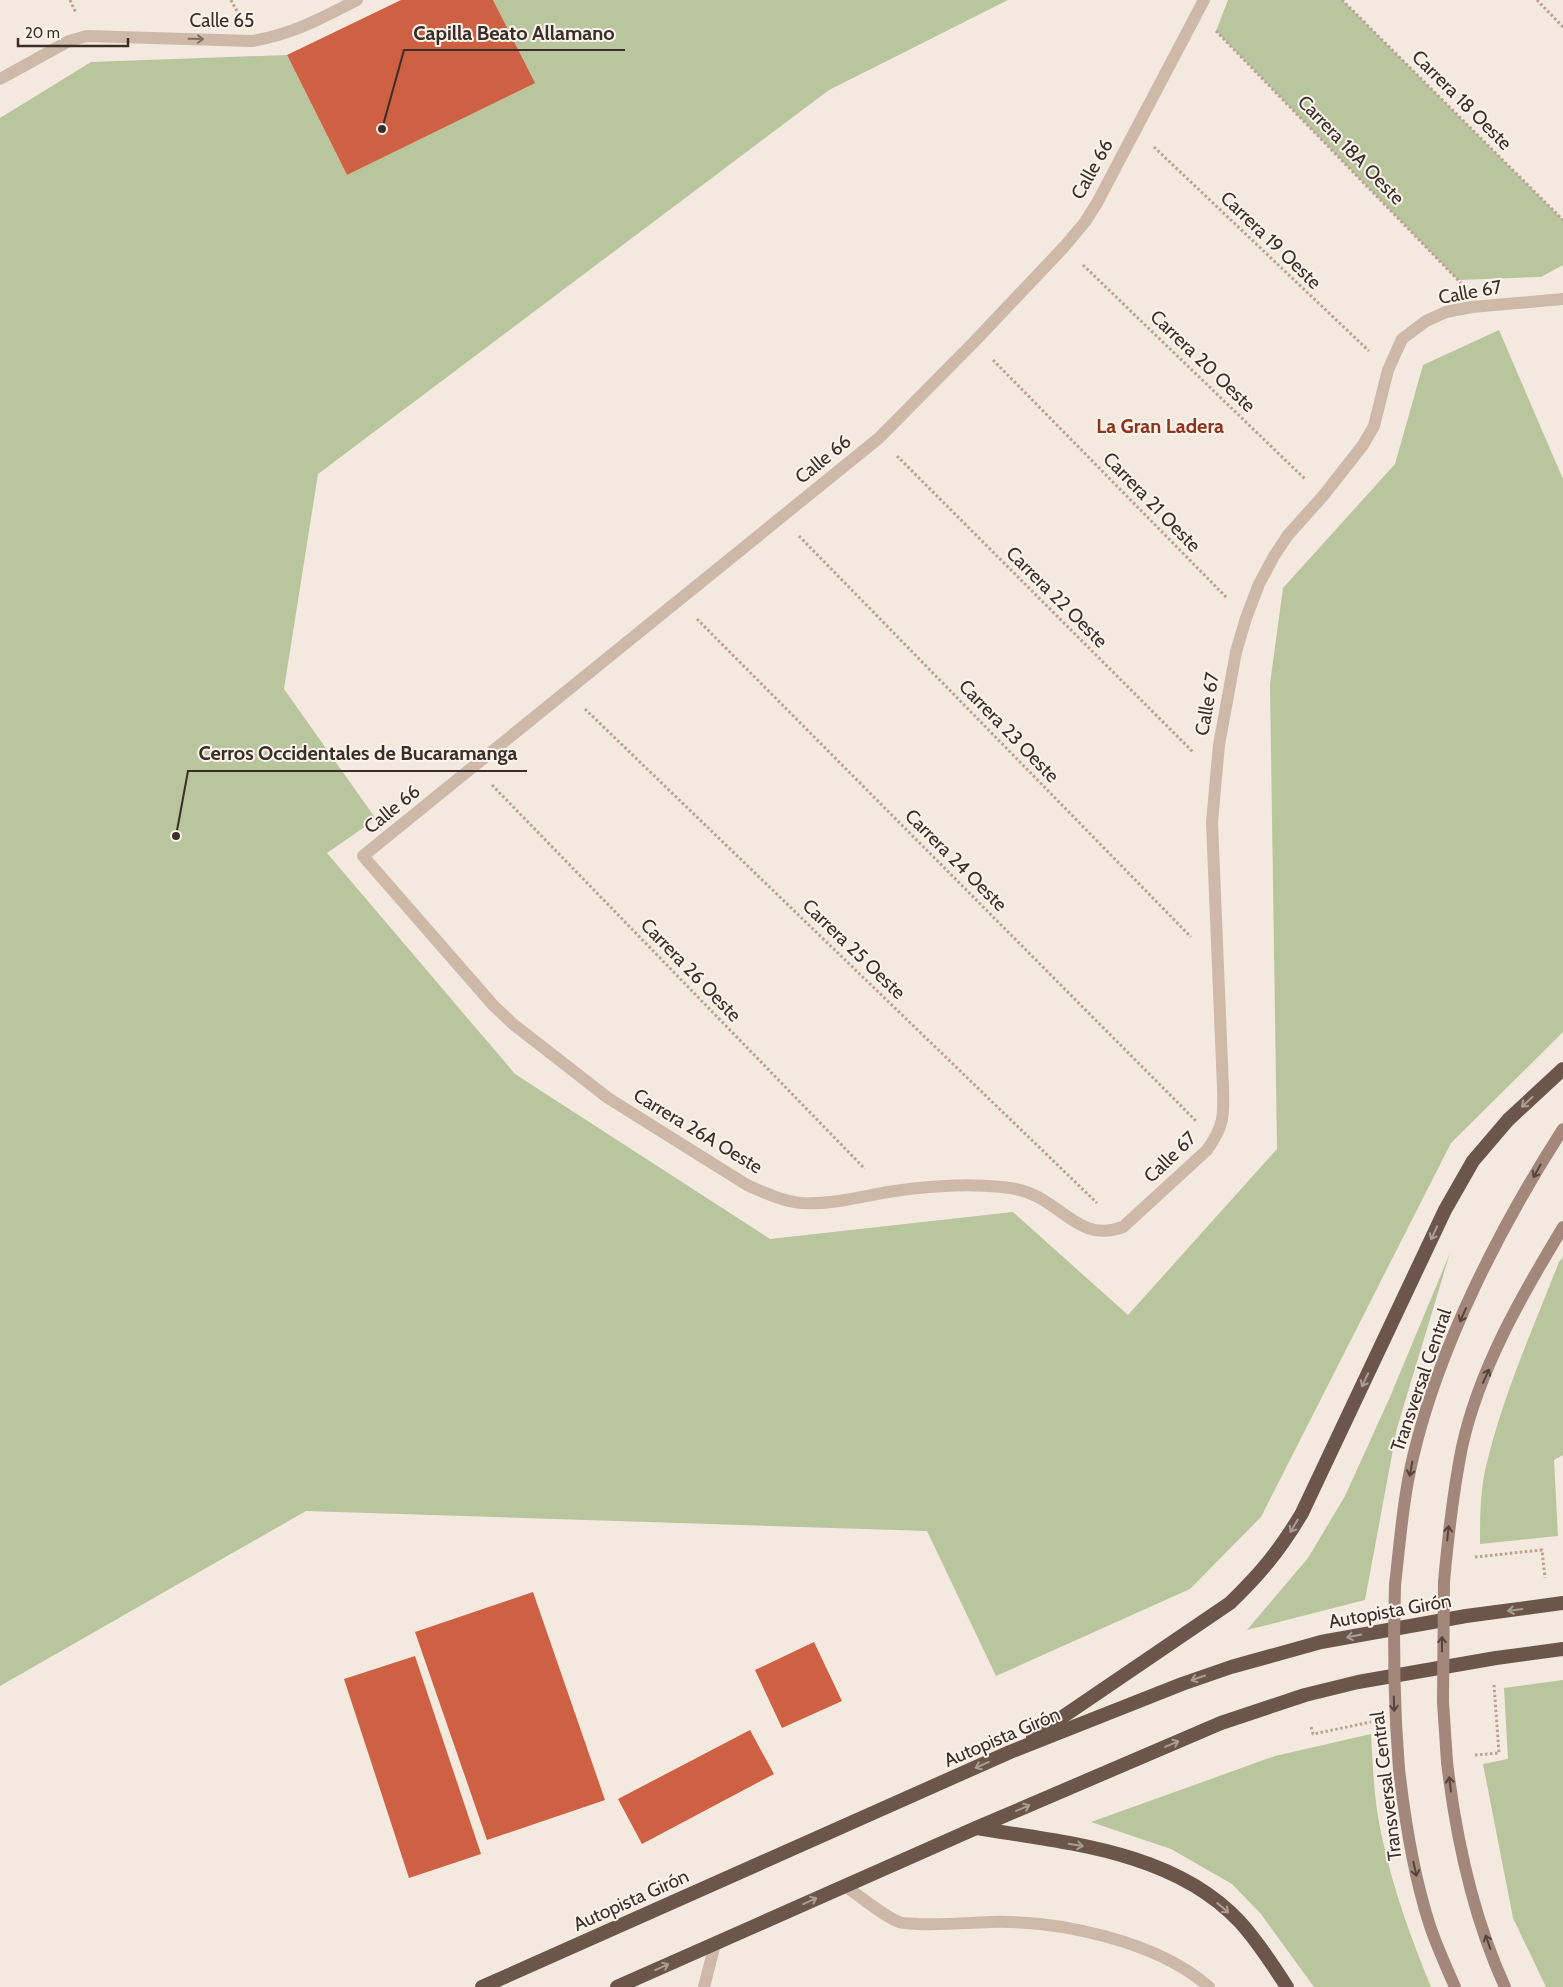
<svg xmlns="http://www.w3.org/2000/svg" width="1563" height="1987" viewBox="0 0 1563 1987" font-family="Cabin,sans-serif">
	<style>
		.green { fill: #b9c59d }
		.building { fill: #ce6043 }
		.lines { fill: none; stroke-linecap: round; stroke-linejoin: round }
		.path { stroke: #baa293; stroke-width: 3; stroke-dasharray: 2.5 2.5; stroke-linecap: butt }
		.service { stroke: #ceb9a9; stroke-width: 12 }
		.minor { stroke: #ceb9a9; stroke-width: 12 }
		.tertiary { stroke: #ceb9a9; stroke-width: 12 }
		.secondary { stroke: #a2877a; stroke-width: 12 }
		.trunk { stroke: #6c564c; stroke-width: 14 }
		.secondary-bridge { stroke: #a2877a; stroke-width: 12 }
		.oneway { stroke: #7d6d63 }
		.oneway2 { stroke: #ac9d94 }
		.oneway3 { stroke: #55443d }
		.labels { text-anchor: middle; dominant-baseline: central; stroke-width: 4; stroke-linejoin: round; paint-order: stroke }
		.street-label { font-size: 19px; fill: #3b2e29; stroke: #fbf4ec }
		.neighbourhood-label { font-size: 20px; font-weight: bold; fill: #8f341c; stroke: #fbf4ec }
		.leader { fill: none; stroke: #3b2e29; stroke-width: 2 }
		.callout-dot { fill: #3b2e29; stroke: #fbf4ec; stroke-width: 2 }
		.callout-label { font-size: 20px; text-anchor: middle; font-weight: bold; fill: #3b2e29; stroke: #fbf4ec; stroke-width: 4; stroke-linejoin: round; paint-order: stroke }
	</style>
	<rect width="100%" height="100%" fill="#f4e9de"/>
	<g class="green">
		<polygon points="493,0 1008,0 829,90 318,474 284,689 376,819 327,853 515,1074 770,1239 1013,1212 1128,1315 1277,1149 1270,684 1283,588 1395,464 1423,365 1499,330 1563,479 1563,1032 1451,1143 1261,1517 1190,1589 996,1676 927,1531 306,1511 0,1686 0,118 91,62 287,55 347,175 534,83"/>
		<polygon points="1228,0 1342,0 1563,220 1563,265 1541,277 1458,280 1216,31"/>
		<polygon points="1450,1253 1397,1428 1365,1600 1247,1630 1308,1558 1345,1496 1390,1397"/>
		<path d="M1563,1257V1455L1554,1460L1558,1536L1480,1544C1480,1520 1480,1495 1485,1471C1501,1399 1532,1331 1559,1262Z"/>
		<polygon points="1563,1680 1563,1987 1546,1987 1513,1918 1483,1764 1508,1759 1504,1688"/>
		<path d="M1371,1734C1373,1768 1374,1803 1382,1837C1393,1889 1411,1938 1431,1987H1314L1261,1914L1232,1884L1171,1849L1091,1822L1275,1756Z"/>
	</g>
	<g class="building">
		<polygon points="401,0 493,0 535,83 347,175 287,55"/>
		<polygon points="533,1592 605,1800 487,1840 415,1632"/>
		<polygon points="814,1642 842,1701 782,1728 755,1670"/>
		<polygon points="415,1656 481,1854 409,1878 344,1679"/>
		<polygon points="750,1730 774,1774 642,1844 618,1799"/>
	</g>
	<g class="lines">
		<g class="path">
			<polyline points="70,0 76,13"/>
			<polyline points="231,0 239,15"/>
			<polyline points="1342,0 1563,220"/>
			<polyline points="1537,0 1563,27"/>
			<polyline points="1216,31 1461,283"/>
			<polyline points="1154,147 1369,351"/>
			<polyline points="1083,265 1305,479"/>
			<polyline points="993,360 1227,598"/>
			<polyline points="897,456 1193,752"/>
			<polyline points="799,536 1191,937"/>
			<polyline points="697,619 1196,1121"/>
			<polyline points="585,709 1097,1203"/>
			<polyline points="492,785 865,1169"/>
			<polyline points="1475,1557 1542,1550 1545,1578"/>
			<polyline points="1311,1727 1313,1734 1371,1722"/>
			<polyline points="1475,1755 1499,1753 1494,1685"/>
		</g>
		<g class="service">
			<path d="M845,1886C860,1896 883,1916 899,1922C904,1924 912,1923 918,1924C942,1925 966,1923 990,1922C1059,1920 1157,1941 1209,1987"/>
			<polyline points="704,1987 715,1944"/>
		</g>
		<path class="minor" d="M1204,0L1097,203L1085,222L1064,247L975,341L879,438L363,856L493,1005L513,1024L608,1098L747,1185C765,1193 782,1201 801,1203C830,1205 860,1197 888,1192C926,1186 963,1183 1002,1187C1014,1188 1027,1191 1038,1197C1068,1213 1085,1241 1123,1227L1207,1150C1224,1126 1224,1116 1223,1088L1212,822L1219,745L1236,652L1246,618L1259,584L1274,556L1288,535L1323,496L1363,445L1374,426L1388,370L1402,339L1426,321L1446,312L1472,307L1563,299"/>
		<path class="tertiary" d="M0,79L69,41L87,36L252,41C293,34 320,19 357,0"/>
		<g class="secondary">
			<path d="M1444,1582C1448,1537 1453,1492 1462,1447C1479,1369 1522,1295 1563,1227"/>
			<path d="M1395,1585C1400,1542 1403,1499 1413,1457C1439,1346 1501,1225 1563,1129"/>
			<path d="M1447,1762C1456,1838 1473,1917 1505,1987"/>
			<path d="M1399,1769C1405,1821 1413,1873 1429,1923C1436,1945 1446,1966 1455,1987"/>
		</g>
		<g class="trunk">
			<path d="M1033,1737L1230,1603C1261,1573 1280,1550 1302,1513L1445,1210L1473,1161L1508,1120L1563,1069"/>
			<path d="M977,1828C1067,1843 1174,1851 1240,1922C1258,1942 1273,1965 1287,1987"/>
			<polyline points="482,1987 1010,1752 1182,1684 1231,1667 1321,1642 1466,1616 1563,1603"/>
			<polyline points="617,1987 976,1828 1221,1723 1305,1695 1358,1682 1496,1658 1563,1649"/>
		</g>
		<g class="secondary-bridge">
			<polyline points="1444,1582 1443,1702 1447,1762"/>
			<path d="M1395,1585C1393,1647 1394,1707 1399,1769"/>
		</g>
	</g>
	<defs><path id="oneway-shaft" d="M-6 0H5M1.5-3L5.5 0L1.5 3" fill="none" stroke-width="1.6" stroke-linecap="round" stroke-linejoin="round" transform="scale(1.25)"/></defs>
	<use class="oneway" href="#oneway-shaft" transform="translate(196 39) rotate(1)"/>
	<g class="oneway2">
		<use href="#oneway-shaft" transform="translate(1527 1102) rotate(137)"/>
		<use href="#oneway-shaft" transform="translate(1434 1233) rotate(115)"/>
		<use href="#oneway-shaft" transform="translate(1365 1380) rotate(115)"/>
		<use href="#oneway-shaft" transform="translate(1294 1526) rotate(121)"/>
		<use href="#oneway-shaft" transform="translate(1515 1610) rotate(172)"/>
		<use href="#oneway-shaft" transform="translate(1354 1636) rotate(169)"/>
		<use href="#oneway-shaft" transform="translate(1198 1678) rotate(161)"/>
		<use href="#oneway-shaft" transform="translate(1172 1744) rotate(-23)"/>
		<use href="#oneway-shaft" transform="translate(982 1765) rotate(156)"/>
		<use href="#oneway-shaft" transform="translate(1023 1808) rotate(-23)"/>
		<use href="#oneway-shaft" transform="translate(1076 1845) rotate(10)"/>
		<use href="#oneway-shaft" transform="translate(810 1901) rotate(-24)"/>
		<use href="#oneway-shaft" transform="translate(1223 1908) rotate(41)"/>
		<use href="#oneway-shaft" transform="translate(662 1967) rotate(-24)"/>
	</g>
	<g class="oneway3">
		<use href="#oneway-shaft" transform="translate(1537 1171) rotate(119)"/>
		<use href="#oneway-shaft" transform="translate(1463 1315) rotate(114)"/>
		<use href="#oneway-shaft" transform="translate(1486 1376) rotate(-66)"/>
		<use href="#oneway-shaft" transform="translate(1411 1469) rotate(100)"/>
		<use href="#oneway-shaft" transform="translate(1448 1533) rotate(-84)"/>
		<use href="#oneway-shaft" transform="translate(1442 1644) rotate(-90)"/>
		<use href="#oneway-shaft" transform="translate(1394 1704) rotate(88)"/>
		<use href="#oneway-shaft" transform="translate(1450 1784) rotate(-97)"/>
		<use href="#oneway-shaft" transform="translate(1415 1869) rotate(77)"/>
		<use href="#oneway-shaft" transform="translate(1488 1942) rotate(-109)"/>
	</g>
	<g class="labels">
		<g class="street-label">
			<text x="222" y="20">Calle 65</text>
			<text transform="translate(1462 100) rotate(45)">Carrera 18 Oeste</text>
			<text transform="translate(1351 150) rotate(46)">Carrera 18A Oeste</text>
			<text transform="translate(1092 169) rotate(-61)">Calle 66</text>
			<text transform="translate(1271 240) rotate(44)">Carrera 19 Oeste</text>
			<text transform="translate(1470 292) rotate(-10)">Calle 67</text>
			<text transform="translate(1203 361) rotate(44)">Carrera 20 Oeste</text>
			<text transform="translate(823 459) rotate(-39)">Calle 66</text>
			<text transform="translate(1152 502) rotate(46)">Carrera 21 Oeste</text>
			<text transform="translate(1057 597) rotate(45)">Carrera 22 Oeste</text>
			<text transform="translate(1207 704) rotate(-80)">Calle 67</text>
			<text transform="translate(1009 731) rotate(46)">Carrera 23 Oeste</text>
			<text transform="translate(392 809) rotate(-39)">Calle 66</text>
			<text transform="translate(956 860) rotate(45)">Carrera 24 Oeste</text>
			<text transform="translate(854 949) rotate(44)">Carrera 25 Oeste</text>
			<text transform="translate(691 970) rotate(46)">Carrera 26 Oeste</text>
			<text transform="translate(698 1131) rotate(31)">Carrera 26A Oeste</text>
			<text transform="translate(1170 1157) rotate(-44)">Calle 67</text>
			<text transform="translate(1421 1380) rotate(-71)">Transversal Central</text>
			<text transform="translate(1390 1611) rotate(-10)">Autopista Girón</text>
			<text transform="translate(1002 1737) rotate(-23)">Autopista Girón</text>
			<text transform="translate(1386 1786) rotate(-97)">Transversal Central</text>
			<text transform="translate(631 1900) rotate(-24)">Autopista Girón</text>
		</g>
		<g class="neighbourhood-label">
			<text x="1160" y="426">La Gran Ladera</text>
		</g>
	</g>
	<path class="leader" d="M382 129L404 50H625M176 836L188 771H527"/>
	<g class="callout-dot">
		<circle cx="382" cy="129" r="5"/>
		<circle cx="176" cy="836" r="5"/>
	</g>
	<g class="callout-label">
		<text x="514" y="40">Capilla Beato Allamano</text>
		<text x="358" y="760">Cerros Occidentales de Bucaramanga</text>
	</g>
	<path d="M18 38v8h110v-8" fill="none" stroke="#3b2e29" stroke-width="2.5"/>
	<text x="25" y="38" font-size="15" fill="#3b2e29" stroke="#fbf4ec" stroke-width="4" paint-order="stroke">20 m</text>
</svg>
